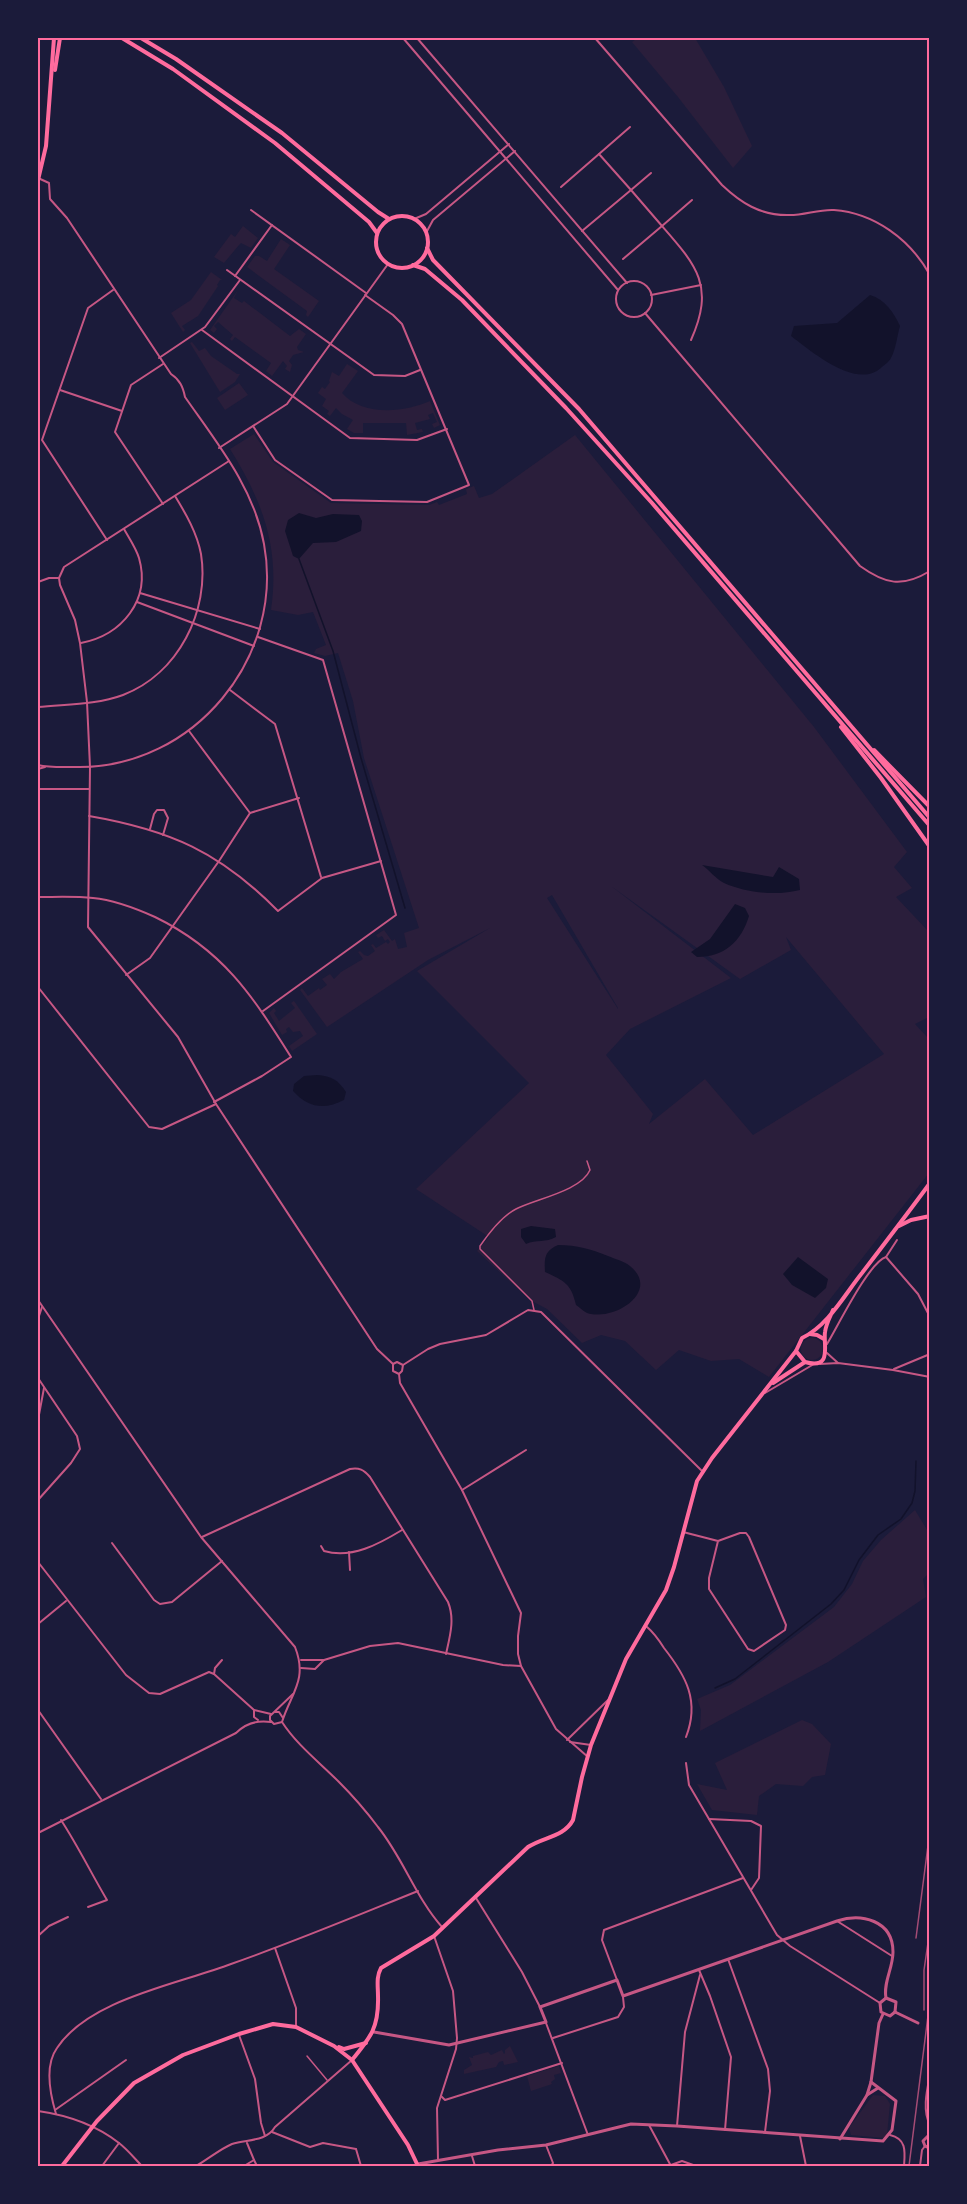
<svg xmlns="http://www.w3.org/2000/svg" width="967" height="2204" viewBox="0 0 967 2204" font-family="'DejaVu Sans',sans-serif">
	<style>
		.green { fill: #2a1e3b; fill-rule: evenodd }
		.water { fill: #12122b }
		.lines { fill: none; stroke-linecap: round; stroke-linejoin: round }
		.stream { stroke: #12122b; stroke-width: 1.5 }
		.service { stroke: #c65784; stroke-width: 1.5 }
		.pedestrian { stroke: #c65784; stroke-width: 2 }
		.minor { stroke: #c65784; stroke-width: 2 }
		.tertiary { stroke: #c65784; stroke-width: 3 }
		.secondary { stroke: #ff6b9d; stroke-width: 4 }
		.primary { stroke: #ff6b9d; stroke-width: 4 }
		.rail { stroke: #a44b75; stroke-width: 1.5 }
		.neatline { fill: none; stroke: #ff6b9d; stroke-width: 2 }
	</style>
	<rect width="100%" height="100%" fill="#1b1b3a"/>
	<g class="green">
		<polygon points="638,38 695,38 724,87 752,146 733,168 678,97 632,42"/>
		<polygon points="243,226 258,238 251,248 241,243 239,245 224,263 214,257 231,234 235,237"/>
		<polygon points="281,239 290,245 274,269 319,301 308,317 306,315 307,311 247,267 255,256 259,256 267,261"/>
		<polygon points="211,272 222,280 220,280 217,285 218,286 198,316 182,326 185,330 183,332 171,313 191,300"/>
		<polygon points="238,290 234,298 242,303 244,301 290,336 299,329 306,334 297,347 298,350 304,352 293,355 289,361 292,365 290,372 285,369 287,366 283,361 272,376 266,371 271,363 235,337 232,341 230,339 233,335 218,322 214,326 217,329 214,333 210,330"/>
		<polygon points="192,342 199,351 205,348 211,356 237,374 240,374 235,382 220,392 190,343"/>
		<path d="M347,364L358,371L342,393C362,416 403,413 430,401L440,425L434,428L432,424L437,422L433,413L428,415L430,419L415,423L417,430L422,429L423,432L407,435L406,423H363V433H354L347,429L353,420L342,414L336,408L330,416L327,414L329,411L322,406L326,399L318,393L322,387L325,389L330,382L329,381L332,372L339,376Z"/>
		<polygon points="239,383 248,395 225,410 217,398"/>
		<path d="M254,434L273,462L331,503L429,505L437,502L439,505L467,494L466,489L474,486L479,498L492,494L575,435L814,727L907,852L894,867L912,888L896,897L929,932V1017L915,1024L929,1039V1173L769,1377L739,1359L711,1361L679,1350L656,1370L625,1341L601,1335L582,1343L547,1309L530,1300L477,1251L489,1237L416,1189L529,1083L417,971L490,928L428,960L327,1027L300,990L302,988L308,996L319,988L320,990L327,985L322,979L330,974L334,979L341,972L363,959L358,952L360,951L364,955L368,956L375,951L371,945L373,944L376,948L386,942L388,944L390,942L388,939L385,941L382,936L378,938L376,935L384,930L392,941L395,939L398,949L407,947L404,933L419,928L364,758L353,701L338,653L325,656L314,653L316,649L326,645L313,612L298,615L271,610C280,548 263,502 230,449ZM611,886L740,979L791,950L786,937L884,1054L753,1135L705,1079L649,1124L653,1114L606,1055L630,1029L731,978ZM552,895L618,1008V1009L547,898Z"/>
		<polygon points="294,1001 317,1034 292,1051 289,1046 303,1036 300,1031 293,1032 289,1027 286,1029 287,1032 282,1035 269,1013 274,1008 276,1011 274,1013 279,1021 295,1008 291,1003"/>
		<circle cx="812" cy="1349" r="11"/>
		<polygon points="915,1510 929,1533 929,1573 923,1579 926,1597 828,1662 700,1731 701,1710 697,1699 730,1685 834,1607 852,1584 863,1561 881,1540"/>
		<polygon points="802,1720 812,1724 831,1744 825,1775 812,1777 803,1786 776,1784 759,1796 757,1815 712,1810 697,1784 727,1790 715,1763"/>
		<polygon points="510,2046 518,2062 504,2065 503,2061 499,2062 496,2067 464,2074 464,2070 472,2065 469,2057 473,2058 473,2056 488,2052 491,2055 502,2050 504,2054 505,2053 505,2050"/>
		<polygon points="559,2066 561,2073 554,2075 555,2079 551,2082 552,2084 531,2091 527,2076"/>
		<polygon points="873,2095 885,2096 890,2104 887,2135 883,2138 851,2135 849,2128"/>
	</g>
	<g class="water">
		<path d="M870,295C885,299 894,313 900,326C897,336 896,349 891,358C889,362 884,365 881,368C856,390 811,351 791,336L794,326L837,323Z"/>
		<polygon points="299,513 316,518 333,514 359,515 362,521 361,531 336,542 313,543 299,559 293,556 285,531 288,520"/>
		<path d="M702,865L773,877L779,867L799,879L800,890C777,896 746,893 724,883C716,879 709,870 702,865Z"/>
		<path d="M735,904L745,908L749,916C741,942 724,957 697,957L691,952L710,939Z"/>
		<path d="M317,1075C332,1076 338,1080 346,1092L344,1100C325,1110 308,1108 293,1091L294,1084L304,1076Z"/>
		<path d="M531,1226L555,1229L556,1237C546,1243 536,1239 526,1244L521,1237V1229Z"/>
		<path d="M558,1245C578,1245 590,1249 608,1256C615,1259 624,1261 630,1266C661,1291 615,1322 587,1313C583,1311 579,1307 576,1305C571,1283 564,1281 545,1272C544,1257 545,1251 558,1245Z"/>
		<polygon points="798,1257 828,1279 826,1288 815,1298 792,1285 783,1274"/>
	</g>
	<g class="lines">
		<g class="stream">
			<polyline points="299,559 333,651 361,758 405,908"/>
			<polyline points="715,1688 735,1679 831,1604 844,1590 859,1560 878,1535 901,1519 912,1503 915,1491 916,1461"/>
		</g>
		<g class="service">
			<path d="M534,1310L532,1301L480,1249V1246C489,1233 502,1216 516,1209C535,1199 581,1191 590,1170L587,1161"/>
			<polyline points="307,2056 327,2080"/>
		</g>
		<g class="pedestrian">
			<polyline points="356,2149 361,2166"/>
			<polyline points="254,2160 257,2166"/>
		</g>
		<g class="minor">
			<polyline points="403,38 618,290"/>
			<polyline points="417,38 627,283"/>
			<path d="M595,38L722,185C741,203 760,215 787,215C803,216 818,209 834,210C874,213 910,239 930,275"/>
			<polyline points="651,173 631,190 662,226 692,200"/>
			<polyline points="561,187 599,154"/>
			<polyline points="251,210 366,293"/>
			<polyline points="414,219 426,214 509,144"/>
			<polyline points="582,231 631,190 599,154 630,127"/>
			<polyline points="426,233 433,220 515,151"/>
			<path d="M623,259L662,226C697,266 715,286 691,340"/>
			<polyline points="227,270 374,375 405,376 420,370"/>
			<polyline points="235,276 272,225"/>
			<circle cx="634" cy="299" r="18"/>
			<polyline points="651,295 701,285"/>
			<path d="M645,313L860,566C885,584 902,588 930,571"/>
			<polyline points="202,330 350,438 417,440 447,429"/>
			<polyline points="159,358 205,327 240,280"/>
			<polyline points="60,390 122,411"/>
			<polyline points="253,426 275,460 332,500 427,502 469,485 402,324 393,315 365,295"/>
			<polyline points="219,448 287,404 388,264"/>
			<polyline points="229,461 64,567 59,578 60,585 75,620 80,643 87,702 90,767 88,927 178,1037 216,1104 377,1349 393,1364 393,1371 399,1374"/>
			<polyline points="163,504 115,432 131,385 163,364"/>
			<polyline points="107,540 42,440 88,308 113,290"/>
			<polyline points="38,582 49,578 59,578"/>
			<polyline points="140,593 260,629"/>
			<polyline points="137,602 254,646"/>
			<polyline points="258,637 323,660 396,915 263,1011"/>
			<path d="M81,643C122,635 151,600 139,558C136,548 129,538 124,529"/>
			<polyline points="230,690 275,724 321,877"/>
			<path d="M38,707C66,704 96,705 123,695C178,674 210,611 201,554C197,533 186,514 175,496"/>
			<polyline points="189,731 250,813"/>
			<path d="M38,765C50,768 65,767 78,767C194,768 285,657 264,544C254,488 217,443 185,397C183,387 180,380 171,374L67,218L50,199L49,183L38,178"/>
			<polyline points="38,769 45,767"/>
			<polyline points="38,789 89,789"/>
			<path d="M89,816C170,830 220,852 278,911L322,878L381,861"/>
			<polyline points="150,829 154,814 157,810 164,810 168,818 163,835"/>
			<path d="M38,897C56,897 75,896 93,898C114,900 135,908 155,917C223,950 252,995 291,1057L262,1076L214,1102"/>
			<polyline points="126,975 150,958 219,861 250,813 299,798"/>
			<polyline points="38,987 149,1127 162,1129 216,1104"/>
			<polyline points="886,1257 918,1294 930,1317"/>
			<polyline points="886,1257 897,1240"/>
			<path d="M38,1300L201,1537L295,1647C308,1680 291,1693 282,1722"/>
			<polyline points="38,1319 42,1307"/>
			<path d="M827,1344C838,1326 869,1262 886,1257"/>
			<polyline points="827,1353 838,1363"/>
			<polyline points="393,1364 397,1362 403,1365"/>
			<polyline points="820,1364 838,1363 893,1370 930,1377"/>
			<polyline points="894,1369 930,1354"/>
			<polyline points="399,1374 400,1383 462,1490 521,1613 518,1636 518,1654 521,1666 556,1729 588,1757"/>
			<polyline points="399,1374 402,1371 403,1365 428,1349 440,1344 486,1335 528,1310 541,1312 702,1471"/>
			<polyline points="38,1378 77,1436 80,1449 71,1463 38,1500"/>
			<polyline points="765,1393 814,1364"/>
			<polyline points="38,1420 44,1388"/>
			<polyline points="462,1490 526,1450"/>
			<polyline points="683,1532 718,1541 740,1533 746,1533 749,1537 786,1625 785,1630 754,1651 748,1649 709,1589 709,1578 718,1541"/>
			<path d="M202,1537L350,1469C359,1467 364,1470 370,1477L448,1602C455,1619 450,1636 446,1654"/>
			<polyline points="112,1543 154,1600 160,1604 172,1602 222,1561"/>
			<path d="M321,1546L324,1551C352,1559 379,1544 402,1530"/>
			<polyline points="349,1552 350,1570"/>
			<polyline points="38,1562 126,1675 149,1693 160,1694 209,1672 214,1674 254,1710 271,1714"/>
			<polyline points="38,1624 66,1601"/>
			<path d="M646,1626C653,1632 659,1640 664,1648C686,1676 700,1701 686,1737"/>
			<polyline points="301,1660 324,1660 370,1646 398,1643 503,1665 521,1666"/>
			<polyline points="301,1668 315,1669 324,1660"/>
			<polyline points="214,1674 215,1668 222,1660"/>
			<polyline points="38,1710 101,1799"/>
			<polyline points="254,1710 254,1717 258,1720"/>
			<polyline points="275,1712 279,1712 283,1718"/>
			<path d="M282,1722C297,1745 319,1762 339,1782C353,1796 366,1811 378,1827C403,1858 416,1898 442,1927"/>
			<polyline points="282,1722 274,1724 270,1720 270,1716 293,1694"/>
			<polyline points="567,1740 608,1700"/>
			<polyline points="570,1742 591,1745"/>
			<polyline points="686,1763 689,1785 777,1935 790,1946 880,2003"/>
			<polyline points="709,1819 751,1821 761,1826 759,1878 751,1890"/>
			<path d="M61,1820C78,1846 91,1873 107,1900L88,1907"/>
			<path d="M38,1833L236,1733C246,1723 258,1720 271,1722"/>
			<polyline points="476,1898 522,1972 540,2007"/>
			<polyline points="837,1921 892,1956"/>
			<polyline points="38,1936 49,1926 68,1917"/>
			<polyline points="434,1936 453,1991 457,2038 456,2049 437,2108 438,2160"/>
			<polyline points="275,1948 296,2008 296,2027"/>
			<polyline points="728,1959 768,2069 770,2091 765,2132"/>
			<polyline points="699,1970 710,1996 731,2057 725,2130"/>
			<polyline points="617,1980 602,1940 604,1930 743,1878"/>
			<polyline points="546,2023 588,2135"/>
			<polyline points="239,2035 255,2079 261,2123 265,2136"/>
			<polyline points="553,2038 618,2017 624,2007 623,1997"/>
			<path d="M930,2075C927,2090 922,2110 930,2125"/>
			<polyline points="441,2096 445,2100 562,2063"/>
			<polyline points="55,2110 126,2060"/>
			<path d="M38,2111C66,2115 96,2125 119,2143C128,2150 135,2159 142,2166"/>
			<path d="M56,2114C50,2094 44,2066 57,2048C89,1999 179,1984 231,1964C294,1942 356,1916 418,1891"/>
			<polyline points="649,2125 671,2166"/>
			<polyline points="677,2126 685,2032 700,1975"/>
			<polyline points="272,2132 310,2147 323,2143 356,2149"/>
			<path d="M890,2135C907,2139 905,2152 904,2166"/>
			<polyline points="800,2136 806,2166"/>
			<polyline points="546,2145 553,2163 551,2166"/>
			<polyline points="472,2156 475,2166"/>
			<polyline points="671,2165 682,2161 696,2166"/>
			<polyline points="102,2166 119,2143"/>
			<path d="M196,2166C207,2160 220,2149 232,2144C247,2139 266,2142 275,2127L352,2060"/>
			<polyline points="244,2166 254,2160 247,2143"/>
			<polyline points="920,2166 922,2150 925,2146"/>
		</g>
		<g class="tertiary">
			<polyline points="886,1998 880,2003 881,2012 890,2016 895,2012"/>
			<polyline points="886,1998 896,2002 895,2012"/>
			<polyline points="895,2012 918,2023"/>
			<path d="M374,2032L449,2045L546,2022L540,2007L617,1980L623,1996L837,1921C861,1913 893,1920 893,1952C893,1968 883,1983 886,1998"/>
			<polyline points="867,2095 878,2088"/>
			<polyline points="929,2135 923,2141 925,2146 930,2148"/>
			<polyline points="840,2139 867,2095 871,2082 879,2023 883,2014"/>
			<polyline points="418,2164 498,2150 546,2145 631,2124 677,2126 883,2141 892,2130 896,2101 871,2082"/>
		</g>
		<g class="secondary">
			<polyline points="55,70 60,38"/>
			<polyline points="38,180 46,146 54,38"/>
			<polyline points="773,1383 805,1362"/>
			<polyline points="339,2047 344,2049 366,2043"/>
			<path d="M352,2060C371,2037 379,2027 378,1996C378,1986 376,1977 381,1968L434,1936L528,1847C543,1837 564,1837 573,1820L582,1777L591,1745L626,1659L666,1590L674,1567L697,1481L712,1458L796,1351"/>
			<polyline points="62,2166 97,2121 134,2083 183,2055 239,2034 273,2024 296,2027 334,2046 352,2060 408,2145 418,2166"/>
		</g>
		<g class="primary">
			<polyline points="122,38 173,69 275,143 369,222 377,233"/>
			<polyline points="141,38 176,59 282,133 378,212 389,219"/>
			<circle cx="402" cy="242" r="26"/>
			<polyline points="427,248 433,260 579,409 930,818"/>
			<polyline points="413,265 425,269 462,300 566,408 652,503 930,826"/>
			<polyline points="841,727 881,778 930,847"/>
			<polyline points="874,750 930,807"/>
			<polyline points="899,1226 911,1220 930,1216"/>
			<path d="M833,1310C830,1317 826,1324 825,1332C823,1345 833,1370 805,1362L796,1351L802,1338C828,1326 845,1294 862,1273C885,1243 908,1213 930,1183"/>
			<polyline points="810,1334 817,1335 824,1339"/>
		</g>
		<g class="rail">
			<polyline points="916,1938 930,1830"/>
			<polyline points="924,2010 924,1970 930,1929"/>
			<polyline points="909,2166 930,2000"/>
		</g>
	</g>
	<rect width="967" height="2204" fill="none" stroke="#1b1b3a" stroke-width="78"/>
	<rect x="39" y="39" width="889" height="2126" class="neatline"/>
</svg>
